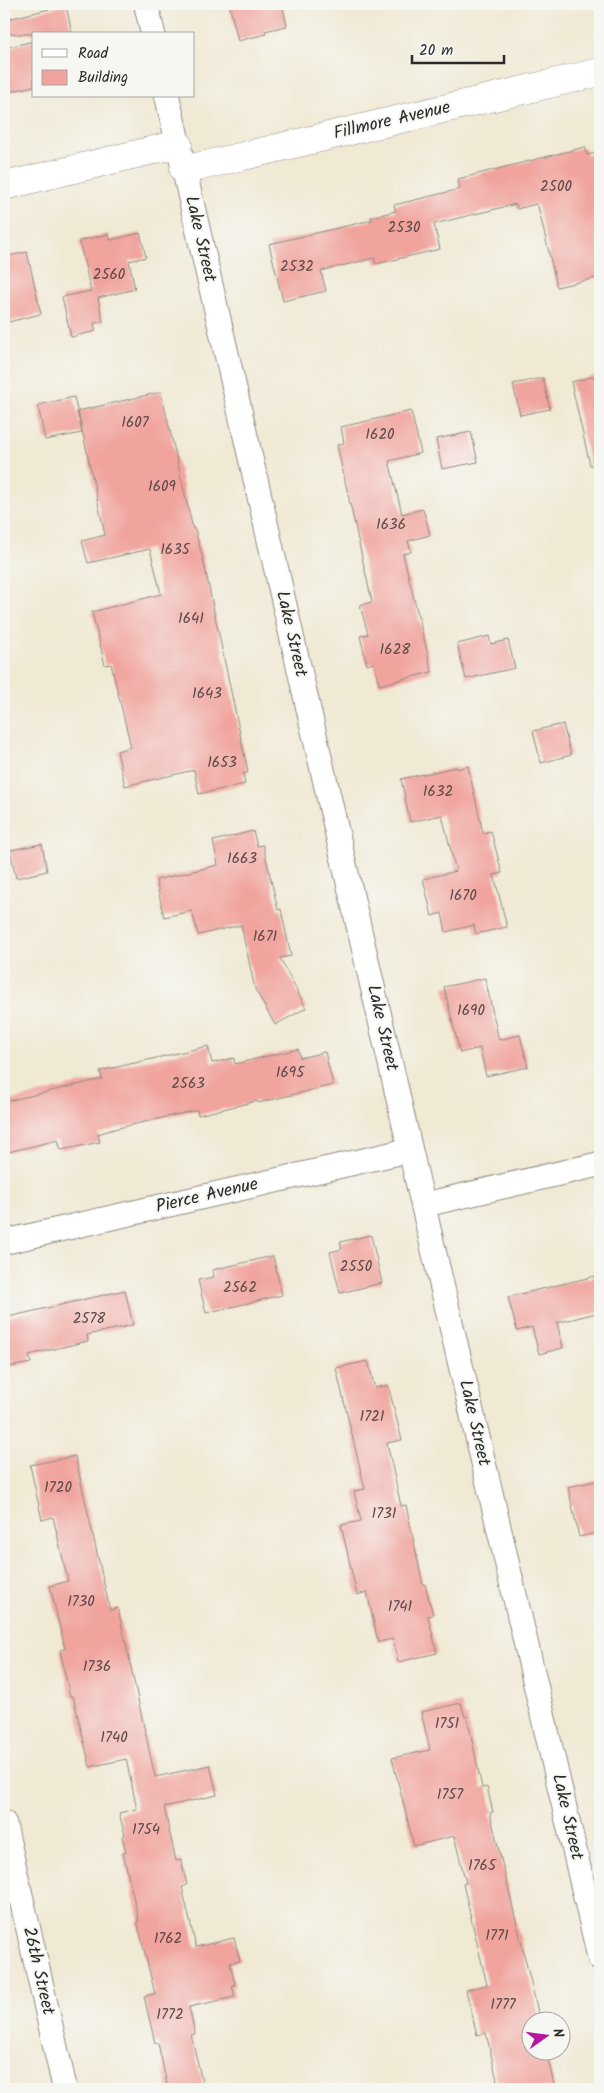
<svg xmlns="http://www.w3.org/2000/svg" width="604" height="2093" viewBox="0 0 604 2093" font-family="Kalam,sans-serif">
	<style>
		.building { fill: #f1a39d }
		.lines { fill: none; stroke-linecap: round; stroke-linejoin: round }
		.street-casing { stroke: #8e8a80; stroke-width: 26 }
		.secondary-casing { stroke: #8e8a80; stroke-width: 29 }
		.street { stroke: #fff; stroke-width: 24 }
		.secondary { stroke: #fff; stroke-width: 28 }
		.labels { text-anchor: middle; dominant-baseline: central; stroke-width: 4; stroke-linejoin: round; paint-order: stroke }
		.number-label { font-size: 15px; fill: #5c4948 }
		.street-label { font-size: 18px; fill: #2b2b2b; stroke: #f6f6f2 }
	</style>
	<rect width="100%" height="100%" fill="#f6f6f2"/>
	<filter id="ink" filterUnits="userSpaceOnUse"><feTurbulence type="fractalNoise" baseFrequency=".02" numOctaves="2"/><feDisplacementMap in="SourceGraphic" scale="10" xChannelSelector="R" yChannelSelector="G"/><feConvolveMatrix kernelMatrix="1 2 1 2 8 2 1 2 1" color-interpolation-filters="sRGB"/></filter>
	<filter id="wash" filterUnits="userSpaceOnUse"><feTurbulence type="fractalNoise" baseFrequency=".0096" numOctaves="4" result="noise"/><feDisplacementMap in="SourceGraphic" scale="20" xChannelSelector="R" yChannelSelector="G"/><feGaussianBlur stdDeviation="1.12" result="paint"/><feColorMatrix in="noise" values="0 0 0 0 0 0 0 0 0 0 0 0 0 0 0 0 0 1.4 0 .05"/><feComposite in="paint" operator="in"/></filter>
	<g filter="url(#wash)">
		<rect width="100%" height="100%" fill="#f0e9d4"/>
		<g id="blocks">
			<g class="building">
				<polygon points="229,4 282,4 287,26 265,31 266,34 238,41"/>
				<polygon points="66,5 72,34 4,34 4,20"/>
				<polygon points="34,41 34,86 4,93 4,48"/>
				<polygon points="585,147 587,155 600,152 600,277 557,287 538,206 536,204 517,209 516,204 434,224 440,249 376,264 374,258 321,271 326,291 283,301 269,244 372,220 371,217 396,211 394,205 460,189 458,179"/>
				<polygon points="140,233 146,257 129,261 135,289 98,298 103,322 94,323 96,331 71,337 62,297 91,291 79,241 108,234 110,240"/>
				<polygon points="27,252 41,314 4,323 4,257"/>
				<polygon points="600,375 600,464 590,465 571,382"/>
				<polygon points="543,378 550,409 520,415 513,384"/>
				<polygon points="161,392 193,529 195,529 203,559 248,772 243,774 245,784 199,794 194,770 125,786 117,751 131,747 111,664 105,665 92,612 161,594 150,549 88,563 82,541 105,535 78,411"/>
				<polygon points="74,397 82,433 45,440 38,405"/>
				<polygon points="411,411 421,453 389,461 402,514 423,509 430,535 408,541 411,552 403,554 432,672 379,685 374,663 367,665 360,636 368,634 360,605 372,602 337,445 344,443 341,427"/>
				<polygon points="471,432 478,462 442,469 436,439"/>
				<polygon points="489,636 491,644 508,640 515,668 466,679 457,644"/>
				<polygon points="563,724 571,755 541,763 533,731"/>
				<polygon points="468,766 483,833 491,831 502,873 494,875 507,927 476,934 474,925 446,932 442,913 432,916 423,879 456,871 442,815 410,822 401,779 456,767 457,769"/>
				<polygon points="253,831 257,846 263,845 278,910 281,909 291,956 280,958 306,1008 275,1025 255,989 241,925 198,935 192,911 164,917 156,880 218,865 213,841"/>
				<polygon points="42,844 47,871 16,878 10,850"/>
				<polygon points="485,978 499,1040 520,1035 528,1067 486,1076 480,1048 460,1053 444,987"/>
				<polygon points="208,1046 212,1063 234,1058 235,1064 298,1049 300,1058 325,1052 333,1085 258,1103 257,1101 198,1115 197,1110 114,1129 98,1134 100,1142 61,1150 58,1140 4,1153 4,1102 102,1079 100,1071"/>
				<polygon points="371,1235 382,1283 340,1293 330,1252 342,1249 340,1242"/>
				<polygon points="273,1256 282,1295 206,1313 198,1280 214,1277 212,1270"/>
				<polygon points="600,1275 600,1312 557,1323 563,1348 539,1354 532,1327 517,1331 508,1297"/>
				<polygon points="125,1290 133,1325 87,1335 88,1341 29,1355 31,1363 4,1368 4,1318"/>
				<polygon points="368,1361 375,1388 388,1385 402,1440 387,1443 401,1506 406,1505 423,1585 425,1584 433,1615 428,1616 437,1653 398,1662 393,1639 378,1642 367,1592 357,1595 341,1525 361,1521 354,1491 365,1489 336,1368"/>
				<polygon points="75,1456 110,1610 118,1608 155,1777 210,1765 217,1795 164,1807 176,1861 181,1860 187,1885 182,1887 196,1947 234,1938 240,1961 230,1963 235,1985 232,1986 235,1997 189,2007 195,2034 191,2035 204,2089 168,2089 158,2043 155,2043 144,1996 155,1994 137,1921 139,1921 123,1853 126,1852 122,1836 125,1835 119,1813 137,1809 126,1759 90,1767 73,1696 70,1697 60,1650 65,1649 50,1586 68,1581 53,1517 42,1520 30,1465"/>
				<polygon points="600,1480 600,1532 579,1537 568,1487"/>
				<polygon points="461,1703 465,1717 467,1716 482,1788 487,1787 493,1812 490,1813 540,2020 532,2020 532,2050 546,2050 555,2089 499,2089 486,2033 477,2035 466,1990 487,1985 463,1884 466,1883 454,1836 414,1846 392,1758 430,1750 421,1712"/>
			</g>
		</g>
	</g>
	<g filter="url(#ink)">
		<use href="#blocks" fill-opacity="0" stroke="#8e8a80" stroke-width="1"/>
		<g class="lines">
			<g class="street-casing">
				<g id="street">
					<polyline points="146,4 153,34"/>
					<polyline points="167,96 423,1205 600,1959"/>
					<polyline points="423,1205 600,1164"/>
					<polyline points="4,1242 410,1150"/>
					<polyline points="4,1823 65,2089"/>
				</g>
			</g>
			<g class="secondary-casing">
				<g id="secondary">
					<polyline points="184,170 600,72"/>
					<polyline points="4,186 178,144"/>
				</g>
			</g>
			<use href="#street" class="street"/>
			<use href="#secondary" class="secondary"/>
		</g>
	</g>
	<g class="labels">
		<g class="number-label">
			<text x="556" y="187">2500</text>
			<text x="404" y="228">2530</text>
			<text x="297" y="267">2532</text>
			<text x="109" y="275">2560</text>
			<text x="135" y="423">1607</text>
			<text x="380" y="435">1620</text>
			<text x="162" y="487">1609</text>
			<text x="391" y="525">1636</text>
			<text x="175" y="550">1635</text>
			<text x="191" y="619">1641</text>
			<text x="395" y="650">1628</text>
			<text x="207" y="694">1643</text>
			<text x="222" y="763">1653</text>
			<text x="438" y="792">1632</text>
			<text x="242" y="859">1663</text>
			<text x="463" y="896">1670</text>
			<text x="265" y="937">1671</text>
			<text x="471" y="1011">1690</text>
			<text x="290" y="1073">1695</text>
			<text x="188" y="1084">2563</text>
			<text x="356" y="1267">2550</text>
			<text x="240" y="1288">2562</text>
			<text x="89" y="1319">2578</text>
			<text x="372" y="1417">1721</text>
			<text x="58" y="1488">1720</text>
			<text x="384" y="1514">1731</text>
			<text x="81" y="1602">1730</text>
			<text x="400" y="1607">1741</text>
			<text x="97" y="1667">1736</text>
			<text x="447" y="1724">1751</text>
			<text x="114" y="1738">1740</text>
			<text x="450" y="1795">1757</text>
			<text x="146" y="1830">1754</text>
			<text x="482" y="1866">1765</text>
			<text x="497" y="1936">1771</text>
			<text x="168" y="1939">1762</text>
			<text x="503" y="2005">1777</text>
			<text x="170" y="2015">1772</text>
		</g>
		<g class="street-label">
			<text transform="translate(392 121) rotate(-13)">Fillmore Avenue</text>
			<text transform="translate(200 239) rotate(77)">Lake Street</text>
			<text transform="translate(291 634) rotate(77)">Lake Street</text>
			<text transform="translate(382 1028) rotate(77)">Lake Street</text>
			<text transform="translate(207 1196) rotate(-13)">Pierce Avenue</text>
			<text transform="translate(474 1423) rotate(77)">Lake Street</text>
			<text transform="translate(567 1817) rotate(77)">Lake Street</text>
			<text transform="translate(38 1971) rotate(77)">26th Street</text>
		</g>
	</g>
	<rect width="604" height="2093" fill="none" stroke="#f6f6f2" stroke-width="20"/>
	<rect x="32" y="32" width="162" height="65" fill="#f6f6f2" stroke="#a5a5a2"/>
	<rect x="42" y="49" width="25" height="8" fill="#ffffff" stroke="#a5a5a2"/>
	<text x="78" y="58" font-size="15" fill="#2b2b2b">Road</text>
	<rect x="42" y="70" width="25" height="15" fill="#f1a39d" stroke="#a5a5a2"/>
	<text x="78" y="82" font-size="15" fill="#2b2b2b">Building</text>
	<g transform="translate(546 2036) rotate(76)"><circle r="24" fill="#f6f6f2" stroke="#a5a5a2"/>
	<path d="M0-4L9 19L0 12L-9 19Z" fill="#b5179e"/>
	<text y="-8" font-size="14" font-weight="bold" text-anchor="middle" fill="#2b2b2b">N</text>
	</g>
	<path d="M412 55v8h92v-8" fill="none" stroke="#2b2b2b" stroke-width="2.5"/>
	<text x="419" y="55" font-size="15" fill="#2b2b2b" stroke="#f6f6f2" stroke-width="4" paint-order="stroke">20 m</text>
</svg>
